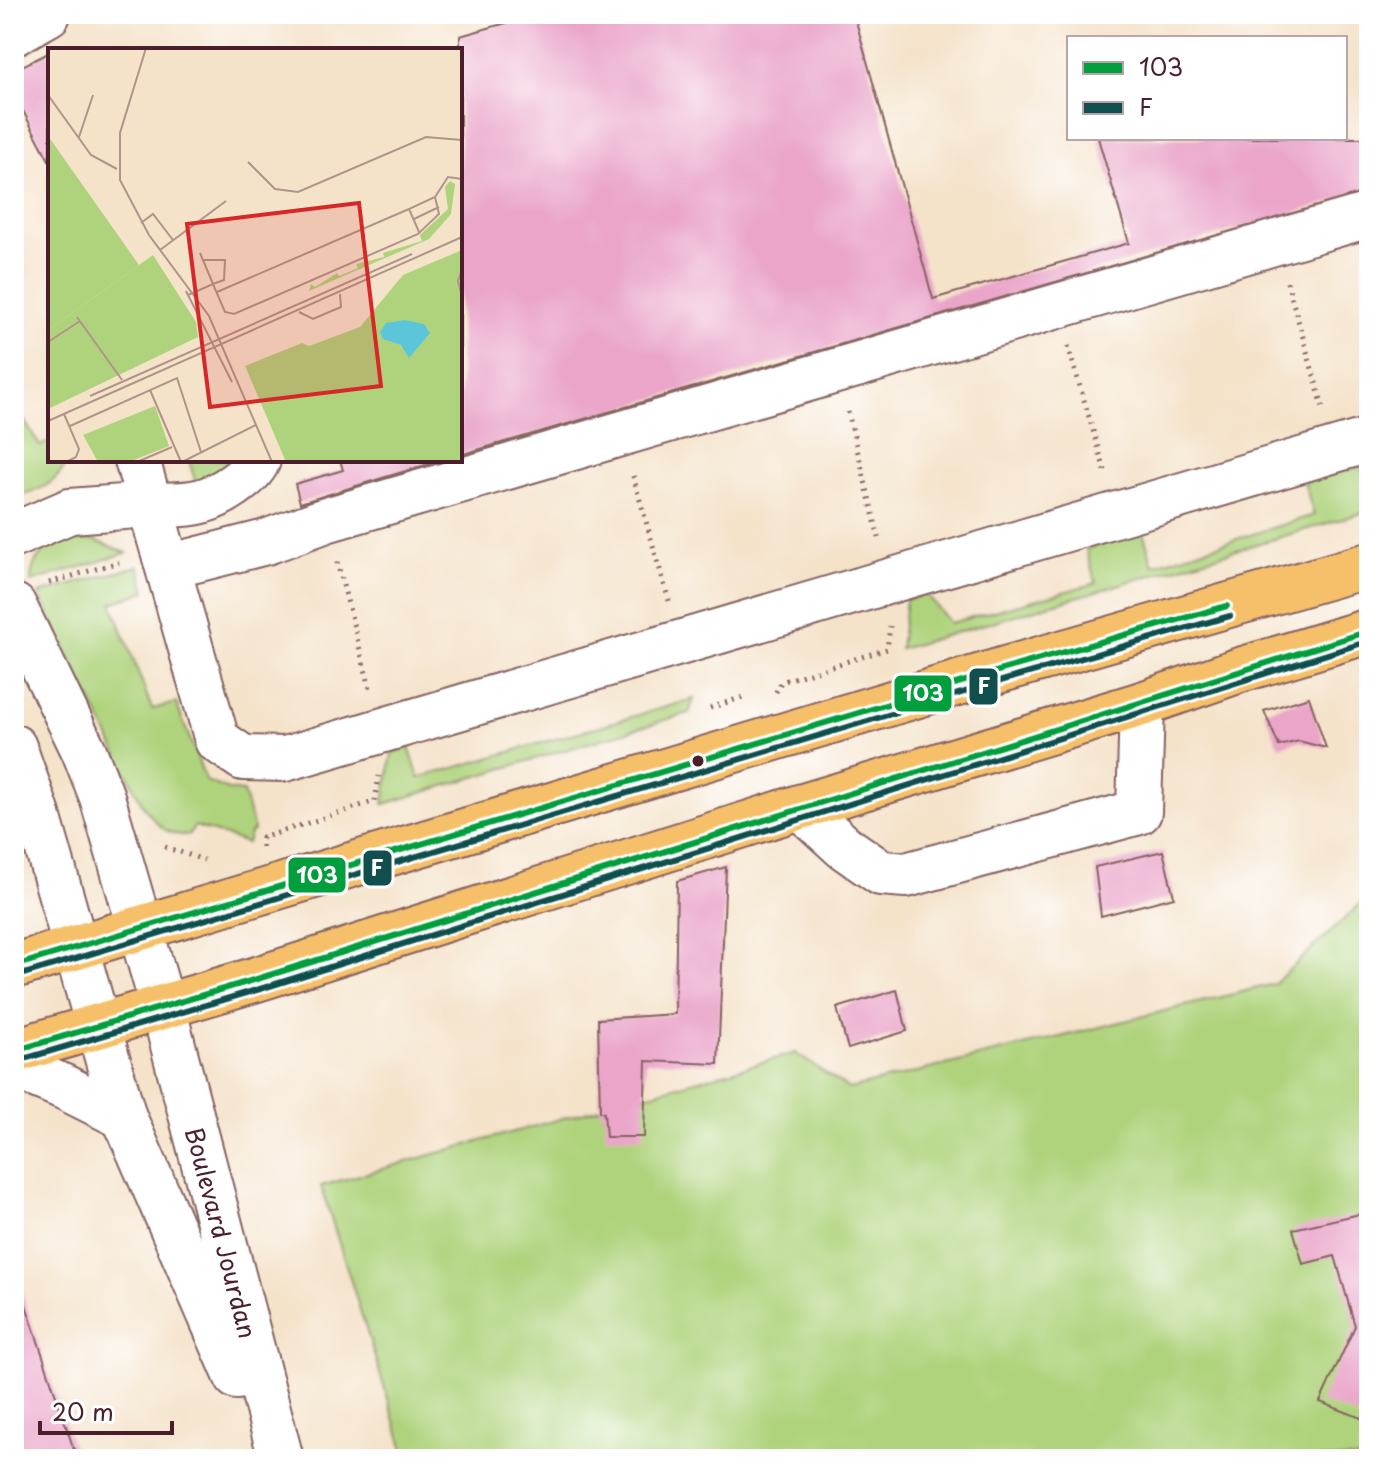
<svg xmlns="http://www.w3.org/2000/svg" width="1383" height="1473" viewBox="0 0 1383 1473" font-family="'Playpen Sans',sans-serif">
	<style>
		.grass { fill: #afd37c; stroke: #7c7954; stroke-width: 2 }
		.building { fill: #eaa5c9 }
		.lines { fill: none; stroke-linecap: round; stroke-linejoin: round }
		.minor-casing { stroke: #866362; stroke-width: 48 }
		.major-casing { stroke: #866362; stroke-width: 48 }
		.path { stroke: #866362; stroke-width: 5; stroke-dasharray: 2 6; stroke-linecap: butt }
		.minor { stroke: #fff; stroke-width: 44 }
		.major { stroke: #f6c06b; stroke-width: 44 }
		.bus-1-casing { stroke: #fff; stroke-width: 12 }
		.bus-2-casing { stroke: #fff; stroke-width: 12 }
		.bus-1 { stroke: #009e3d; stroke-width: 6 }
		.bus-2 { stroke: #104f4d; stroke-width: 6 }
		.bus-dot { fill: #4a1f2b; stroke: #fff; stroke-width: 3 }
		.labels { text-anchor: middle; dominant-baseline: central; stroke-width: 6; stroke-linejoin: round; paint-order: stroke }
		.street-label { font-size: 24px; fill: #4a1f2b; stroke: #fff }
		.inset-road { fill: none; stroke: #b0948a; stroke-width: 2 }
		.view { fill: #d62828; fill-opacity: 0.15; stroke: #d62828; stroke-width: 4 }
		.inset-edge { fill: none; stroke: #4a1f2b; stroke-width: 4 }
		.line-badge { stroke: #fff; stroke-width: 3 }
		.badge-label { font-size: 22px; text-anchor: middle; font-weight: bold; fill: #fff }
	</style>
	<rect width="100%" height="100%" fill="#fff"/>
	<filter id="ink" filterUnits="userSpaceOnUse"><feTurbulence type="fractalNoise" baseFrequency=".0125" numOctaves="2"/><feDisplacementMap in="SourceGraphic" scale="16" xChannelSelector="R" yChannelSelector="G"/><feConvolveMatrix kernelMatrix="1 2 1 2 8 2 1 2 1" color-interpolation-filters="sRGB"/></filter>
	<filter id="wash" filterUnits="userSpaceOnUse"><feTurbulence type="fractalNoise" baseFrequency=".006" numOctaves="4" result="noise"/><feDisplacementMap in="SourceGraphic" scale="32" xChannelSelector="R" yChannelSelector="G"/><feGaussianBlur stdDeviation="1.8" result="paint"/><feColorMatrix in="noise" values="0 0 0 0 0 0 0 0 0 0 0 0 0 0 0 0 0 1.4 0 .05"/><feComposite in="paint" operator="in"/></filter>
	<g filter="url(#wash)">
		<rect width="100%" height="100%" fill="#f4e2c9"/>
		<g class="grass">
			<path d="M14,404L40,446L50,441V460H68C58,484 37,491 14,499Z"/>
			<polygon points="189,460 243,460 198,491"/>
			<polygon points="1361,466 1369,492 1369,511 900,649 906,600 926,594 950,623 1096,583 1086,549 1143,532 1153,565 1314,515 1304,482"/>
			<path d="M94,540L127,553L31,582C31,546 64,539 94,540Z"/>
			<path d="M139,566L146,591L112,603L152,709L176,703L206,781L228,790L243,792L254,830L250,833L247,843L195,826L188,835C165,837 154,821 142,804L39,594Z"/>
			<polygon points="694,699 689,713 384,804 392,753 409,747 419,778"/>
			<polygon points="1369,896 1369,1459 407,1459 321,1186 795,1053 849,1089 1274,984"/>
		</g>
		<g id="blocks">
			<g class="building">
				<polygon points="538,14 854,14 933,299 1129,243 1098,138 1369,138 1369,191 460,455 460,36"/>
				<polygon points="50,52 50,162 14,94 14,70"/>
				<polygon points="340,460 442,460 300,503 295,484 343,470"/>
				<polygon points="1309,697 1326,748 1299,741 1279,746 1264,711"/>
				<polygon points="1163,851 1174,897 1101,916 1095,867"/>
				<polygon points="726,867 718,1064 646,1061 644,1137 606,1137 604,1113 600,1112 598,1019 675,1014 677,881"/>
				<polygon points="897,990 907,1031 848,1049 837,1008"/>
				<polygon points="1360,1214 1369,1258 1369,1421 1320,1402 1355,1326 1335,1256 1303,1264 1293,1229"/>
				<polygon points="21,1290 77,1459 14,1459 14,1291"/>
			</g>
		</g>
	</g>
	<g filter="url(#ink)">
		<use href="#blocks" fill-opacity="0" stroke="#866362" stroke-width="2"/>
		<g class="lines">
			<g class="minor-casing">
				<g id="minor">
					<polyline points="14,33 48,14"/>
					<path d="M137,460L150,505C166,504 186,506 202,501C220,496 250,478 258,460"/>
					<polyline points="14,535 70,511 150,505 217,740 243,758 285,759 1369,440"/>
					<polyline points="168,567 266,542 326,520 1369,215"/>
					<path id="s1" d="M14,606L84,751L102,797L163,1007L281,1459"/>
					<polyline points="14,747 38,815 124,1117 237,1377"/>
					<polyline points="800,807 844,847 881,873 906,875 1139,812 1142,704"/>
					<polyline points="14,1066 64,1087 124,1117"/>
				</g>
			</g>
			<g class="major-casing">
				<g id="major">
					<polyline points="14,966 1005,669 1369,565"/>
					<polyline points="14,1051 257,979 800,807 1142,704 1240,670 1369,631"/>
				</g>
			</g>
			<g class="path">
				<polyline points="1287,282 1323,407"/>
				<polyline points="1068,346 1105,471"/>
				<polyline points="848,412 879,538"/>
				<polyline points="633,476 669,601"/>
				<polyline points="337,562 370,688"/>
				<polyline points="49,583 119,562"/>
				<polyline points="776,692 781,682 887,649 890,626"/>
				<polyline points="710,708 746,696"/>
				<polyline points="165,847 204,860"/>
				<polyline points="262,847 262,838 375,801 379,776"/>
			</g>
			<use href="#minor" class="minor"/>
			<use href="#major" class="major"/>
			<g class="bus-1-casing">
				<g id="bus-1">
					<polyline points="14,966 1005,669 1227,606"/>
					<polyline points="14,1051 257,979 1369,631"/>
				</g>
			</g>
			<g class="bus-2-casing">
				<g id="bus-2">
					<polyline points="17,976 1008,679 1230,616"/>
					<polyline points="17,1061 260,989 1369,641"/>
				</g>
			</g>
			<use href="#bus-1" class="bus-1"/>
			<use href="#bus-2" class="bus-2"/>
		</g>
	</g>
	<circle class="bus-dot" cx="698" cy="761" r="7"/>
	<g class="labels">
		<g class="street-label">
			<text stroke="none"><textPath href="#s1" startOffset="662">Boulevard Jourdan</textPath></text>
		</g>
	</g>
	<g transform="translate(48 48)">
		<rect width="414" height="414" fill="#f4e2c9"/>
		<path d="M402,133L407,136L403,166L381,191L261,243L263,236L267,239L289,225L291,228L310,220L308,216L336,209L335,205L374,193L372,187L400,161L397,139ZM414,202V414H238L197,318L254,295L261,298L312,279L355,227Z" fill="#afd37c"/>
		<path d="M0,88L91,217L0,282Z" fill="#afd37c"/>
		<path d="M105,207L148,274L150,289L0,361V282ZM107,358L121,398L81,414H50L35,387Z" fill="#afd37c"/>
		<path d="M357,272L376,276L382,285L361,310L353,297L335,291L332,284L338,275Z" fill="#5dc5da"/>
		<path class="inset-road" d="M98,0L72,85V132L101,187L161,268L224,414M0,47L43,107L69,121M31,89L45,47M200,114L227,141L250,144L378,89L414,92M414,130V183M366,171L391,159M93,175L105,166L125,192M371,184L361,161L387,149L400,129L414,131M112,202L178,153M152,205L165,236L176,232L177,212H155M414,221L410,233L414,249M138,243L184,334M169,244L361,161M140,247L165,236L177,264L186,266L370,186L391,166L387,149M251,264L265,271L293,259L292,246M29,269L74,332M0,294L32,273M102,342L133,414M42,348L364,206M16,366L31,401L28,409L18,414M0,373L414,189M22,378L129,330L153,404M89,414L124,399M134,414L208,377"/>
		<path class="view" d="M311,155L333,338L162,359L139,176Z"/>
		<rect width="414" height="414" class="inset-edge"/>
	</g>
	<g class="line-badge">
		<rect x="968" y="667" width="31" height="39" rx="8" fill="#104f4d"/>
		<rect x="893" y="674" width="60" height="39" rx="8" fill="#009e3d"/>
		<rect x="362" y="849" width="31" height="38" rx="8" fill="#104f4d"/>
		<rect x="287" y="856" width="60" height="38" rx="8" fill="#009e3d"/>
	</g>
	<g class="badge-label">
		<text x="984" y="694">F</text>
		<text x="923" y="701">103</text>
		<text x="377" y="876">F</text>
		<text x="317" y="883">103</text>
	</g>
	<rect width="1383" height="1473" fill="none" stroke="#fff" stroke-width="48"/>
	<rect x="1067" y="36" width="280" height="104" fill="#ffffff" stroke="#b7a5aa" stroke-width="2"/>
	<rect x="1083" y="62" width="40" height="12" fill="#009e3d" stroke="#b7a5aa" stroke-width="2"/>
	<text x="1139" y="76" font-size="24" fill="#4a1f2b">103</text>
	<rect x="1083" y="102" width="40" height="12" fill="#104f4d" stroke="#b7a5aa" stroke-width="2"/>
	<text x="1139" y="116" font-size="24" fill="#4a1f2b">F</text>
	<path d="M40 1421v12h132v-12" fill="none" stroke="#4a1f2b" stroke-width="4"/>
	<text x="52" y="1421" font-size="24" fill="#4a1f2b" stroke="#ffffff" stroke-width="6" paint-order="stroke">20 m</text>
</svg>
